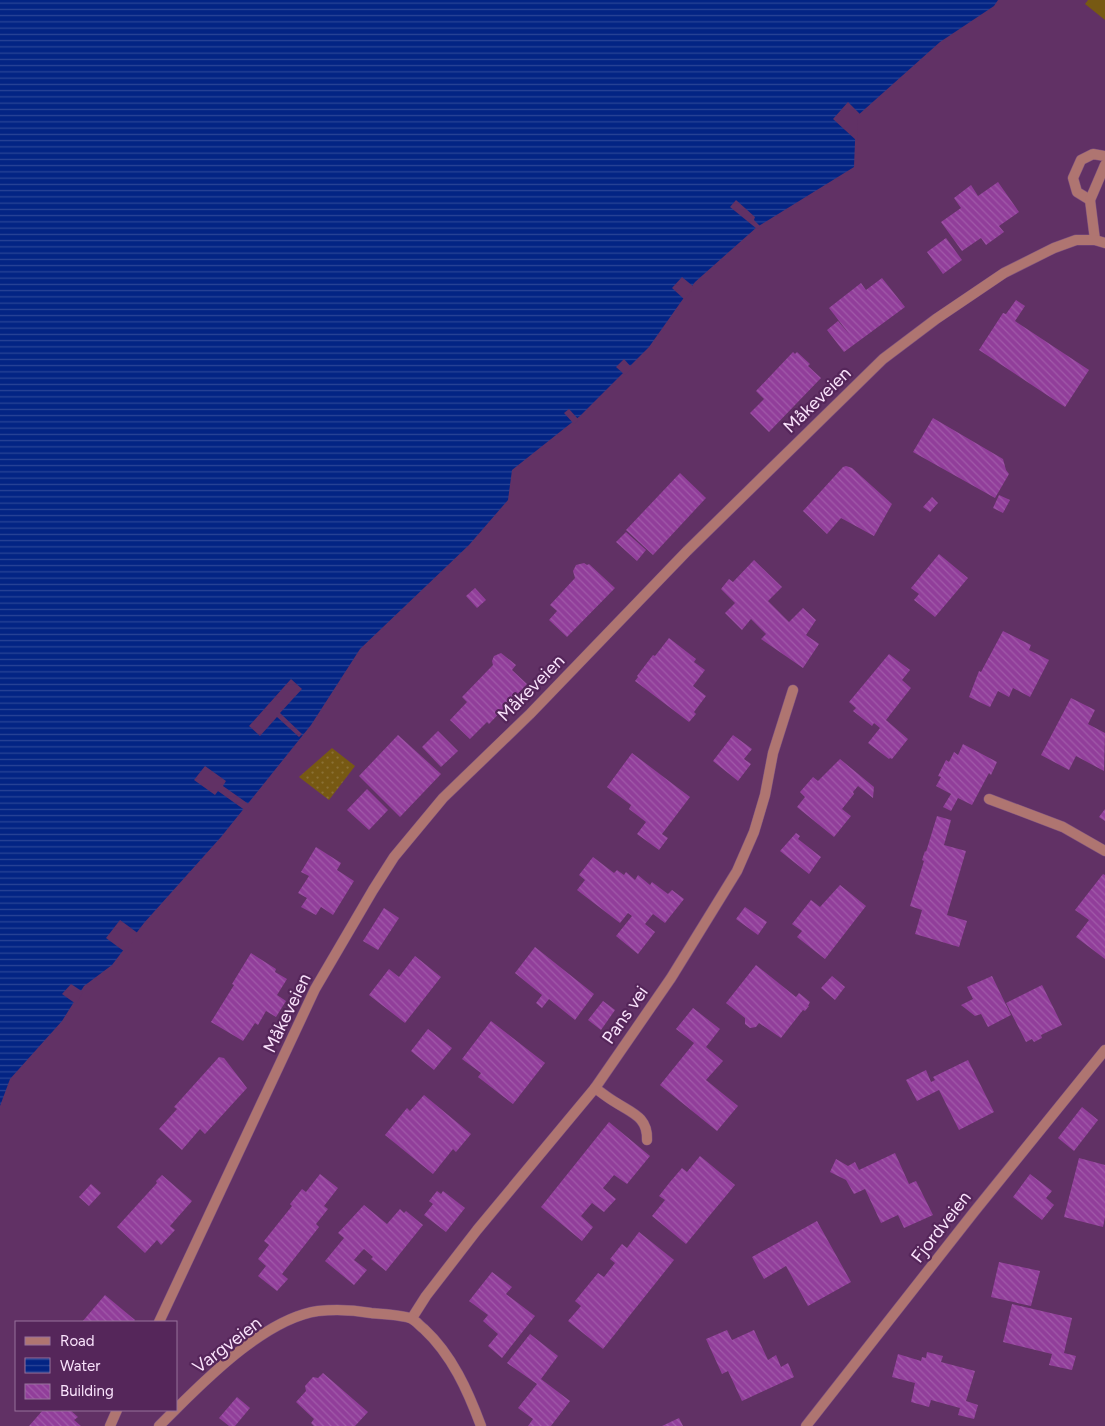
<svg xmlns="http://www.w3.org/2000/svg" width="1105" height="1426" viewBox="0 0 1105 1426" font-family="Figtree,sans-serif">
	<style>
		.grass { fill: #775913 }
		.park { fill: url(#park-dots) }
		.water { fill: url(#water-rules) }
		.pier { fill: #613165 }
		.building { fill: url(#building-back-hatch) }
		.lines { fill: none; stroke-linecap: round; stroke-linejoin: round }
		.lane-casing { stroke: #7d5180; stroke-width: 11 }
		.street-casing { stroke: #7d5180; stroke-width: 11 }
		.lane { stroke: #af7571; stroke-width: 10 }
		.street { stroke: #af7571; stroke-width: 10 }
		.labels { text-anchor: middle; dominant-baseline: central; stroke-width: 4.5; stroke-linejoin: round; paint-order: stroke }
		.street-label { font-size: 18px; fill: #fae3fc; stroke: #55265a }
	</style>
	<defs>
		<pattern id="park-dots" width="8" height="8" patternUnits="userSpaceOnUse" patternTransform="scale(1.25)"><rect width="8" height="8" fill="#775913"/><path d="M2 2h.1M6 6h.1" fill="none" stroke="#8b7136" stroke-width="1.8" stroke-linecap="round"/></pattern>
		<pattern id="water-rules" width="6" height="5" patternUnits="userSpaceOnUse" patternTransform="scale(1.25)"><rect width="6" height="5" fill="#032484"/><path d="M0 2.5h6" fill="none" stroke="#294496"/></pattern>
		<pattern id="building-back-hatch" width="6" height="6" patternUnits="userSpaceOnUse" patternTransform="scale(1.25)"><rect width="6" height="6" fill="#913e9a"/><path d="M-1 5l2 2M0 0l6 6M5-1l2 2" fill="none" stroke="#a15aa9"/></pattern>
	</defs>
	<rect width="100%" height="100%" fill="#613165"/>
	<polygon class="grass" points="1088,0 1105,0 1105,20 1085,4"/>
	<polygon class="park" points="332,748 355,766 329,800 299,777"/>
	<polygon class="water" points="0,0 998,0 994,6 940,42 856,117 854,167 757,227 695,282 649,347 580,416 512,470 508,500 469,545 360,649 311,725 221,837 144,923 112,965 84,986 62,1021 10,1079 0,1106"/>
	<g class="pier">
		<polygon points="848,102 861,115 858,118 857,141 833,119"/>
		<polygon points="736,200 755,217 754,220 761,227 757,229 730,207"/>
		<polygon points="682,277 694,287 685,300 672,288"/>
		<polygon points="624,359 632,368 625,375 616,367"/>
		<polygon points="569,409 579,420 574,424 564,413"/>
		<polygon points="291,679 302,689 280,713 302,734 299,737 277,717 260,736 249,726"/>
		<polygon points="205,766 226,781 223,786 250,805 246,811 218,791 215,795 194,780"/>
		<polygon points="120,920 139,934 125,952 106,938"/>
		<polygon points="71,984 83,992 76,1004 62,994"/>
	</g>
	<g class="building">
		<polygon points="998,182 1019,212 999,226 1004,232 986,245 981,238 962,251 941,222 961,208 954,198 971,185 978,196"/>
		<polygon points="946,238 962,260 943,274 927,252"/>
		<polygon points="882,278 905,307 844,352 827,330 838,321 850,335 829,308 861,283 866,290"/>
		<polygon points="1016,300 1025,306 1015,321 1089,370 1065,407 979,350 1003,313 1006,314"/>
		<polygon points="793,352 795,354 797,352 810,364 808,366 821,378 769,432 750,413 764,399 756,391"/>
		<polygon points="933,418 1003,459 1006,470 1009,474 995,498 913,452"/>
		<polygon points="846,466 852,468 892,504 874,536 841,518 827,534 803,511 843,467"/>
		<polygon points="680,473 706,498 653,555 626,530"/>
		<polygon points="999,495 1010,500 1003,513 993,508"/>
		<polygon points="932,497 938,503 930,512 923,507"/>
		<polygon points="626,532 646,550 637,561 616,542"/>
		<polygon points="939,554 968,578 935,617 914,600 919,594 911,588"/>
		<polygon points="754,560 782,587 768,601 789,622 803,608 816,620 806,635 819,644 803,668 761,639 766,634 751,619 742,630 725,613 735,603 721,589 729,579 733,582"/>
		<polygon points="584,563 587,565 589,564 615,588 567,637 549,620 557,611 550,605 575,578 573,571 576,565"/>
		<polygon points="475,588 486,600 477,608 466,596"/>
		<polygon points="1003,631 1031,645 1029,650 1049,660 1030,697 1013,688 1009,697 998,691 990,707 969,697 979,671 981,672"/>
		<polygon points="669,638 696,659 694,662 705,670 693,686 706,696 694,712 696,714 689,722 635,681 638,677 637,676 653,655 655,656"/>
		<polygon points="501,653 516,665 512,670 527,684 489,724 487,722 470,739 450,720 467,702 462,697 493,665 492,661 494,656"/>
		<polygon points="889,654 910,670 902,680 911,688 886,720 908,739 892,759 890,758 889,759 868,743 880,728 874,723 872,726 853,711 856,708 849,702"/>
		<polygon points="1071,698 1095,710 1088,724 1105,733 1104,771 1076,756 1069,770 1041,755"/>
		<polygon points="438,731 458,751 441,767 422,747"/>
		<polygon points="398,735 441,774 400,817 359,776"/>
		<polygon points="733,735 752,749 744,759 751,764 738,781 713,761"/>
		<polygon points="963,744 997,762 991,775 989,773 972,805 958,798 951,811 943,807 951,794 936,786 941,777 938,776 946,760 949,762 954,752 958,755"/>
		<polygon points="632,753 690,797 662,834 668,838 659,850 637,834 646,822 629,809 631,805 607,787"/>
		<polygon points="840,759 874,787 873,798 858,786 853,792 854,794 842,809 851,816 834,837 797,807 805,797 800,792 813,777 818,781"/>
		<polygon points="367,789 388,810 369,830 347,810"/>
		<polygon points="1105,809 1105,821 1099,817"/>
		<polygon points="937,816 951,820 944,845 966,851 947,915 967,921 959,947 915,934 922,910 910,906 924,861 922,860 925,851 926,852"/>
		<polygon points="796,833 800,836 798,839 821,857 809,874 780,851"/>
		<polygon points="316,847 341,863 337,870 354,881 333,915 321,907 316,915 301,907 307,898 298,893 309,876 301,872"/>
		<polygon points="593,857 614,873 617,870 624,875 626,872 635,880 638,875 650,885 652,882 668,894 672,890 684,899 665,923 653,914 645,924 655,932 638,954 616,936 632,916 628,913 620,923 577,890 585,880 579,875"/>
		<polygon points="1103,874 1105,875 1105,959 1076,937 1089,920 1075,910"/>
		<polygon points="840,885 866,906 825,959 797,937 802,931 792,924 811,900 820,907"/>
		<polygon points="745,907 767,922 758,935 736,919"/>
		<polygon points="384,908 399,918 378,950 363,941"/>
		<polygon points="535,947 594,994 575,1020 549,999 542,1008 536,1003 542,995 515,973"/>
		<polygon points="251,953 276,969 275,972 287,979 277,995 286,1001 276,1017 266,1011 258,1025 255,1023 243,1041 211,1022 234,985 232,984"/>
		<polygon points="415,956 441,977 405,1023 369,995 389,969 399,977"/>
		<polygon points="756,965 796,997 799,993 810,1002 808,1006 809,1006 805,1011 803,1010 781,1038 759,1023 756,1027 750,1028 745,1024 745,1018 726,1003"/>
		<polygon points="832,976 845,987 835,1000 821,988"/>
		<polygon points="992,976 1011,1015 988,1027 981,1014 975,1016 961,1005 973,999 967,987"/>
		<polygon points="1042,985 1062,1025 1041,1035 1042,1038 1034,1042 1032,1039 1026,1042 1006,1003"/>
		<polygon points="603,1001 615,1010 601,1030 588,1020"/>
		<polygon points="693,1008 720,1029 706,1047 723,1061 706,1080 738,1106 717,1131 660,1085 694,1043 676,1029"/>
		<polygon points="491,1021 545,1063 513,1104 478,1077 481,1073 462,1059"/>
		<polygon points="428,1029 452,1048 434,1070 411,1051"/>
		<polygon points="219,1057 224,1058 247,1088 205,1134 200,1129 182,1150 159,1129 177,1109 174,1107"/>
		<polygon points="968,1060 994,1112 959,1130 939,1090 917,1101 906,1080 926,1070 931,1082 935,1080 933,1077"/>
		<polygon points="424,1095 471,1134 456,1152 453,1149 433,1174 385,1135 407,1108 410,1111"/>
		<polygon points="1082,1107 1098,1120 1074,1151 1058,1138"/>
		<polygon points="609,1122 650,1156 627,1184 614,1175 603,1188 616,1199 604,1212 592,1203 581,1216 593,1227 582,1241 541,1207"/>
		<polygon points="895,1153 909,1184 916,1181 933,1215 904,1228 898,1215 881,1223 865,1189 854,1194 846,1180 830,1172 836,1159 848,1166 855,1162 859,1170"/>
		<polygon points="700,1156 735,1185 686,1244 652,1216 665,1200 659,1196 670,1182 682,1168 687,1172"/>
		<polygon points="1079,1158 1105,1165 1105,1217 1103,1227 1064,1217"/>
		<polygon points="320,1174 338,1188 324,1206 328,1209 316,1224 319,1227 282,1274 288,1279 277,1291 258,1276 266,1266 258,1259 269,1245 264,1241 292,1206 290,1204 302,1189 306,1192"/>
		<polygon points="1030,1174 1052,1191 1046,1198 1054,1205 1042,1220 1013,1197"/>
		<polygon points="162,1175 192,1201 170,1226 175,1230 161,1245 157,1240 145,1253 117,1227 157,1183 156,1181"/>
		<polygon points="91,1184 101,1193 89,1206 79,1197"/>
		<polygon points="437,1191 441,1194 443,1191 465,1208 446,1232 424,1215 433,1204 429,1201"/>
		<polygon points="364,1205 387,1224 400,1209 404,1213 406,1211 423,1225 386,1271 371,1259 373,1257 364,1249 361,1252 354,1260 367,1270 354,1285 325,1261 344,1238 338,1233"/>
		<polygon points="817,1221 851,1282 808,1306 786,1266 764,1279 752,1257"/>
		<polygon points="639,1232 674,1260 603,1349 568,1321 581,1306 575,1301 598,1273 604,1277 615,1263 610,1259 622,1244 627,1248"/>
		<polygon points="999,1262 1040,1271 1031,1306 991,1297"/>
		<polygon points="492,1272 512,1287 506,1294 535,1316 502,1358 488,1346 498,1334 483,1321 488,1315 469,1301"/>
		<polygon points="105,1295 135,1320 133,1322 82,1322"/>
		<polygon points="1012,1304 1072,1318 1064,1353 1076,1356 1072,1370 1049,1365 1052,1354 1003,1342"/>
		<polygon points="727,1330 732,1340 754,1330 768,1360 776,1355 781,1367 788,1363 794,1377 742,1401 728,1371 722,1374 706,1339"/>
		<polygon points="530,1334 558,1356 541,1379 570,1401 551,1426 528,1426 533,1419 518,1408 537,1384 507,1363"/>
		<polygon points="927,1352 943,1356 941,1362 975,1371 966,1401 978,1405 974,1419 958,1415 960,1408 931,1400 929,1407 911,1402 915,1383 892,1377 898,1354 921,1361 922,1357 926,1358"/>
		<polygon points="323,1373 368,1412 355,1426 314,1426 311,1423 314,1419 296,1402 306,1391 305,1386 313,1377 318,1378"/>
		<polygon points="237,1397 250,1408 235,1426 229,1426 219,1418"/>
		<polygon points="43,1410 70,1410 78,1417 74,1420 81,1426 29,1426"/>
		<polygon points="679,1418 683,1426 662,1426"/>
	</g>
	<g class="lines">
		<g class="lane-casing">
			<g id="lane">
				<polyline points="1090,200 1077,192 1073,178 1081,160 1093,154 1105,156"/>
				<polyline points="1095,240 1090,200 1105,165"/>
				<polyline points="989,799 1063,827 1105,851"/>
				<path d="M595,1088C602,1093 608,1098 615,1102C632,1113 648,1117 647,1140"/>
			</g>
		</g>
		<g class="street-casing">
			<g id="street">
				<polyline points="412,1318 426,1296 477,1230 595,1088 671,978 737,871 754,832 765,795 773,753 793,690"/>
				<polyline points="159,1322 315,989 373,890 394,857 443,798 530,714 687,551 883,359 936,319 1004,273 1054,248 1076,240 1095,240 1105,243"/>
				<path d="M176,1409C211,1374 268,1318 318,1311C336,1309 354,1310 371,1313C380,1314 406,1315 412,1319C416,1321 420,1326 424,1329C452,1355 468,1391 481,1426"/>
				<polyline points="110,1426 117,1410"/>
				<polyline points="159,1426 175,1410"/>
				<polyline points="806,1426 974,1212 1105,1050"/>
			</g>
		</g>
		<use href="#lane" class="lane"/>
		<use href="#street" class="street"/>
	</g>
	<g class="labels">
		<g class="street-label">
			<text transform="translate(817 400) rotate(-44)">Måkeveien</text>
			<text transform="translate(531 688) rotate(-45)">Måkeveien</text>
			<text transform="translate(287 1013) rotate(-64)">Måkeveien</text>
			<text transform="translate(625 1015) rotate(-55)">Pans vei</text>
			<text transform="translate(941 1227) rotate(-52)">Fjordveien</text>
			<text transform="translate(227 1345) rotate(-37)">Vargveien</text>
		</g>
	</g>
	<rect x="15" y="1321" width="162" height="90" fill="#55265a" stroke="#97729b"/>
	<rect x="25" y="1337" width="25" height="8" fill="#af7571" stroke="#97729b"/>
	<text x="60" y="1346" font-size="15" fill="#fae3fc">Road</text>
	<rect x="25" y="1358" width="25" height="15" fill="url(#water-rules)" stroke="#97729b"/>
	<text x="60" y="1371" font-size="15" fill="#fae3fc">Water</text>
	<rect x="25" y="1384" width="25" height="15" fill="url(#building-back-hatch)" stroke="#97729b"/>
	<text x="60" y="1396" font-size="15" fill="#fae3fc">Building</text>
</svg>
